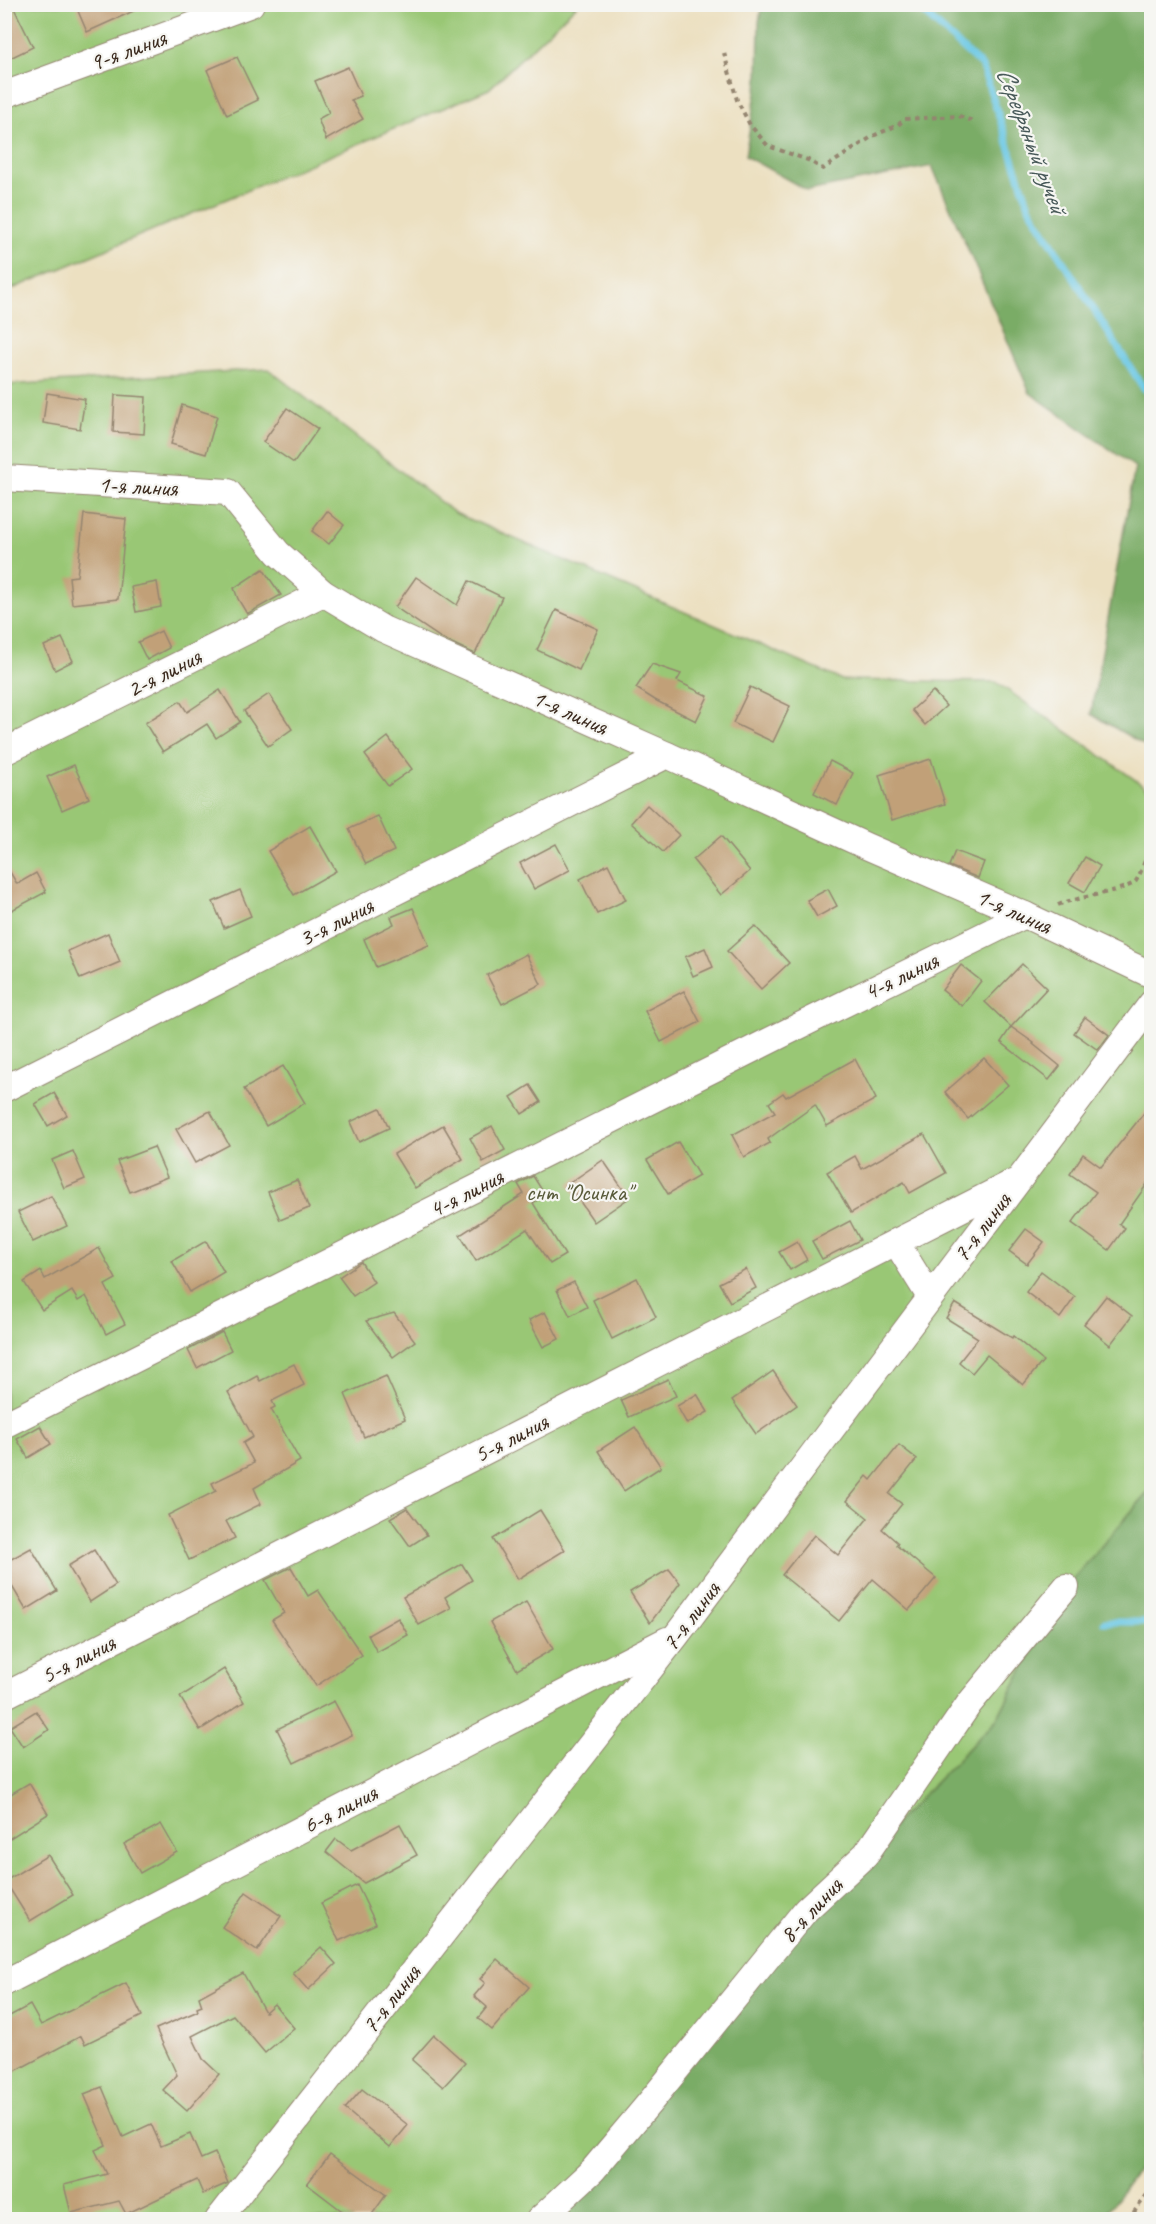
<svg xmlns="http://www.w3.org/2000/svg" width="1156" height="2224" viewBox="0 0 1156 2224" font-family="Caveat,sans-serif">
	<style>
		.green { fill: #99c775; stroke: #6a784a; stroke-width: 1.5 }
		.forest { fill: #7aac66; stroke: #5a6b42; stroke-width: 1.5 }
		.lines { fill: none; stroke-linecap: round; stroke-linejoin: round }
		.stream { stroke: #65c6e4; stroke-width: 7 }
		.building { fill: #c1a078 }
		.minor-casing { stroke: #948570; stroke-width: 28 }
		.path { stroke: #948570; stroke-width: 4; stroke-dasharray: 4.5 4.5; stroke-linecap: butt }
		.minor { stroke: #fff; stroke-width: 26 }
		.labels { text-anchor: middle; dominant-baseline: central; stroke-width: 4.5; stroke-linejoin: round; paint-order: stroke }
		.street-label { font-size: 24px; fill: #3b2a1e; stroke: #f6f6f2 }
		.park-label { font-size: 24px; fill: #575938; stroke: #f6f6f2 }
		.water-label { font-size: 26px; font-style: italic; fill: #485959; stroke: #f6f6f2 }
	</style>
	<rect width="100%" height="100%" fill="#f6f6f2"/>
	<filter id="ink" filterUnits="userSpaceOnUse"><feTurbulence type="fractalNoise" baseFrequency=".0167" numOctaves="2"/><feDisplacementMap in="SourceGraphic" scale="12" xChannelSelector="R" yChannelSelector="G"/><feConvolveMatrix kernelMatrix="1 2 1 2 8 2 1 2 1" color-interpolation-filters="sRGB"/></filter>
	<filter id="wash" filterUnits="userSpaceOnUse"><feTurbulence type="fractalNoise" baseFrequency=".008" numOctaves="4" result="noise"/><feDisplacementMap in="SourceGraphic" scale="24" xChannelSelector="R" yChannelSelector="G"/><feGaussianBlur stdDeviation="1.35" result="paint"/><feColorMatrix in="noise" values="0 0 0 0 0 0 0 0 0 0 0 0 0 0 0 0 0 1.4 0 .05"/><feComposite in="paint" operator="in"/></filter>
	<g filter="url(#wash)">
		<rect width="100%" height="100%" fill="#ece0c1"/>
		<g class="green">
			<polygon points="5,5 577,5 489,89 5,292"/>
			<polygon points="268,369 455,513 842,680 996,682 1151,791 1151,1489 1066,1587 997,1719 866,1854 539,2219 5,2220 5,385"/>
		</g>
		<g class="forest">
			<polygon points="762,5 1151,5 1151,749 1091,714 1135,467 1030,393 932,166 808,191 745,156 758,82 759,22"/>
			<polygon points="1151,1489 1151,2152 1102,2219 539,2220 866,1854 997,1719 1066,1587"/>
		</g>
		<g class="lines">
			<g class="stream">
				<polyline points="914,4 982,66 1030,209 1144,389 1152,395"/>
				<polyline points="1104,1622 1152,1622"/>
			</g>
		</g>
		<g id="blocks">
			<g class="building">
				<polygon points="4,4 12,4 33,47 4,61"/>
				<polygon points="75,4 149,4 87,32"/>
				<polygon points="237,57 258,100 227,115 207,70"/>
				<polygon points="348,67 361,96 351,100 363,119 326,140 318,119 329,113 315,81"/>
				<polygon points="47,393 85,399 80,429 43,423"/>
				<polygon points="115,395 146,397 144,434 113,432"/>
				<polygon points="182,405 217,416 206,454 171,444"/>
				<polygon points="287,408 318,429 294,463 263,442"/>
				<polygon points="327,511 344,525 329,544 312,531"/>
				<polygon points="84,514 126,519 118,599 72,604 69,577 77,576"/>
				<polygon points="263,569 281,595 247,614 238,599 234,588"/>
				<polygon points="416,577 457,605 469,581 502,597 475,654 441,638 395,607"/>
				<polygon points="157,582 161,607 136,612 131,587"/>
				<polygon points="556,610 598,629 579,670 537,650"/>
				<polygon points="161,631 169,648 147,660 138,642"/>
				<polygon points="62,638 73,661 55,670 44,646"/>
				<polygon points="652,664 681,674 677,681 708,696 696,721 655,700 636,688"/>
				<polygon points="750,687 790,706 773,742 733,723"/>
				<polygon points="220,690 240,722 216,738 207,724 163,752 145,723 180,701 187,712"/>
				<polygon points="933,691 946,706 925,725 912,710"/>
				<polygon points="269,694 292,729 268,746 244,711"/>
				<polygon points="388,737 412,769 388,786 365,755"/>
				<polygon points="931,759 945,804 892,820 879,775"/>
				<polygon points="830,761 853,773 837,805 814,793"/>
				<polygon points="74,765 89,798 62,810 47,777"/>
				<polygon points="647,805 679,835 663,852 631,823"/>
				<polygon points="378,816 394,851 366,864 349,829"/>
				<polygon points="310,826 336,871 294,895 268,851"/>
				<polygon points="721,836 750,871 721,895 693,860"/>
				<polygon points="556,844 570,870 534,889 520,863"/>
				<polygon points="955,851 984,862 978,878 949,866"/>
				<polygon points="1085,857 1100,866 1085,892 1069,883"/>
				<polygon points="4,862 17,884 36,873 46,892 10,911 4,900"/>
				<polygon points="608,864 626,900 597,914 580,879"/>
				<polygon points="828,889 837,906 817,917 807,900"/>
				<polygon points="240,890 251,916 224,928 213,902"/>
				<polygon points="413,908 429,945 376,967 364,939 394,924 391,917"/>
				<polygon points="755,926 789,963 761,989 727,951"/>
				<polygon points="108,933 120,962 80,979 68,951"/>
				<polygon points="705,948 713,967 693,976 685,957"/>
				<polygon points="526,954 541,984 502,1004 487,975"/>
				<polygon points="1022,964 1047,988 1011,1027 985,1002"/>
				<polygon points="961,965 981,981 962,1006 942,990"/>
				<polygon points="684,991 700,1022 661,1042 645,1011"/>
				<polygon points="1085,1017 1109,1035 1098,1050 1074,1033"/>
				<polygon points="1011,1027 1034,1043 1033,1044 1060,1066 1049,1080 1001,1042"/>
				<polygon points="984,1058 1008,1085 968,1119 945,1092"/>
				<polygon points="855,1059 876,1099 827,1126 815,1105 768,1139 770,1143 744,1157 732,1135 775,1112 769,1103 783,1093 786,1097"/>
				<polygon points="283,1066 305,1103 266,1126 244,1089"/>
				<polygon points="530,1085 541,1102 522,1114 511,1097"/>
				<polygon points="54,1093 67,1115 48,1126 35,1104"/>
				<polygon points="1152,1103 1152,1177 1119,1224 1125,1228 1109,1250 1072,1223 1096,1192 1070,1174 1083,1154 1101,1167"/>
				<polygon points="380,1108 389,1128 359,1142 350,1122"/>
				<polygon points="210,1111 229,1145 195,1163 176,1129"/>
				<polygon points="443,1125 463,1159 415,1188 394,1154"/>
				<polygon points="492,1126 505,1150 483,1162 470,1138"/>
				<polygon points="924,1134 946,1173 910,1193 904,1182 851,1213 827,1172 855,1156 862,1169"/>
				<polygon points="678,1142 699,1176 668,1194 647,1160"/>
				<polygon points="154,1147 167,1177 130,1192 117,1161"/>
				<polygon points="73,1151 85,1179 64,1188 52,1160"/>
				<polygon points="603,1160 629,1198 594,1222 568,1184"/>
				<polygon points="533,1176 545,1195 533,1203 565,1255 550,1264 527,1229 476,1261 460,1235 524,1194 518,1184"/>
				<polygon points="297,1180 309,1208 280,1220 268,1192"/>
				<polygon points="51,1196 67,1226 33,1242 18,1212"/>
				<polygon points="850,1221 860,1240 822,1259 812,1241"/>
				<polygon points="1026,1229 1044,1242 1027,1264 1009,1251"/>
				<polygon points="206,1241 224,1272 190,1292 172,1261"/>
				<polygon points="797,1242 807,1260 790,1270 779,1252"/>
				<polygon points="99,1248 116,1279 105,1285 125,1324 106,1334 86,1296 78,1301 72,1291 42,1310 24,1282 41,1271 45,1279"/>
				<polygon points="361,1262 374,1282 353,1296 339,1277"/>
				<polygon points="746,1269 756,1288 730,1302 719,1283"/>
				<polygon points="1041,1271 1075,1297 1060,1318 1026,1292"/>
				<polygon points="637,1278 656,1317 612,1339 593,1300"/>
				<polygon points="574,1282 587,1307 570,1316 557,1290"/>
				<polygon points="1106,1296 1132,1316 1110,1345 1084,1324"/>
				<polygon points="955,1303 1012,1338 1013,1336 1043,1361 1023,1385 987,1355 972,1373 959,1362 978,1338 946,1318"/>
				<polygon points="545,1312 559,1339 543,1347 529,1320"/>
				<polygon points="394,1313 415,1341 393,1357 366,1321"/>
				<polygon points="222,1332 231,1350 197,1368 188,1350"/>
				<polygon points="294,1364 304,1385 272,1401 275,1407 271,1409 300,1461 254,1488 261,1504 226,1521 235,1538 189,1560 168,1515 216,1491 212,1483 254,1463 243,1443 253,1437 228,1392 257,1376 260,1381"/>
				<polygon points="773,1371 797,1405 756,1434 732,1400"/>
				<polygon points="386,1376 405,1419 364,1437 345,1394"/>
				<polygon points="668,1379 676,1396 629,1417 621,1400"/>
				<polygon points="697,1394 708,1412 687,1424 677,1406"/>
				<polygon points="40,1426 51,1444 28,1458 17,1439"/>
				<polygon points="635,1427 661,1467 624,1491 598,1451"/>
				<polygon points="899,1445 917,1459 889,1494 902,1504 882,1529 898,1543 896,1545 936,1578 909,1610 873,1579 839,1621 782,1575 814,1535 838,1555 868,1518 847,1501 867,1476 871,1480"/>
				<polygon points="407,1508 427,1535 410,1546 390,1518"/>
				<polygon points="540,1510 565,1550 518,1579 493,1539"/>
				<polygon points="31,1548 57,1591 26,1610 4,1573 4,1563"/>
				<polygon points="94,1550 116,1585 90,1602 68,1566"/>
				<polygon points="462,1564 472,1580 445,1597 451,1608 419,1625 403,1597"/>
				<polygon points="291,1567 308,1596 318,1590 362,1655 316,1686 272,1620 284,1613 265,1580"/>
				<polygon points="669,1569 680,1583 650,1623 630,1592"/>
				<polygon points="526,1602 553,1649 517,1670 490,1622"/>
				<polygon points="398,1618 408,1635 377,1652 368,1635"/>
				<polygon points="224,1669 244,1702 200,1730 180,1697"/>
				<polygon points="334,1701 352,1735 294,1763 277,1729"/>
				<polygon points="36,1711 49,1730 23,1747 10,1727"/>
				<polygon points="29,1783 48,1814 4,1842 4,1798"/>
				<polygon points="161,1824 177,1852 140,1873 124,1844"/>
				<polygon points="400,1824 417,1855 364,1883 326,1852 336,1839 351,1850"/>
				<polygon points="48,1855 73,1895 30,1921 5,1881"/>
				<polygon points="357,1885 376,1924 339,1941 321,1903"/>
				<polygon points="246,1892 281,1916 257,1951 222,1927"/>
				<polygon points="321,1947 336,1964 308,1990 293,1973"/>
				<polygon points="497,1959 529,1987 492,2030 478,2018 487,2007 474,1996 485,1983 480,1979"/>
				<polygon points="243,1973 265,2012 274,2004 294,2028 265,2053 233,2015 192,2036 203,2059 219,2074 187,2111 163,2090 177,2075 156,2029 198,2011 197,2008 202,2006 199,1997"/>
				<polygon points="126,1983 142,2016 85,2044 81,2036 4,2077 4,2019 30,2005 41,2025"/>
				<polygon points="434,2035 465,2063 443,2087 412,2060"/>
				<polygon points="102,2087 123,2137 151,2124 161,2146 190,2134 201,2159 215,2153 228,2183 203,2194 197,2180 126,2214 119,2201 71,2213 64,2185 107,2174 95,2150 106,2145 84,2094"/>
				<polygon points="362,2089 408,2125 390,2147 345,2109"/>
				<polygon points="330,2154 386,2195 368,2220 354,2220 307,2184"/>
			</g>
		</g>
	</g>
	<g filter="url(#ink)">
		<use href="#blocks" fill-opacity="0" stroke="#948570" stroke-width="1.5"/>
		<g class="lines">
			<g class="minor-casing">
				<g id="minor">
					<polyline points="4,95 251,4"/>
					<polyline points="4,478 228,492 278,553 323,593 383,629 667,755 866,846 1025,915 1152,975"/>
					<polyline points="4,752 323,593"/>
					<polyline points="4,1089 667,755"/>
					<polyline points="896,1242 930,1297"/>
					<polyline points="4,1425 787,1032 1025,915"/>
					<polyline points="4,1696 1012,1183"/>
					<polyline points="4,1983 667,1640"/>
					<polyline points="218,2220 676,1636 1152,1003"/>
					<polyline points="539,2220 593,2170 651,2101 806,1910 866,1854 969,1704 1066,1587"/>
				</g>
			</g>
			<g class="path">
				<polyline points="724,53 737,100 750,125 768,146 808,160 823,169 873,136 898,125 905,119 959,116 973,121"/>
				<path d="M1058,905C1075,897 1128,891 1136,881C1141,873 1144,862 1148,854L1152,851"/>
				<polyline points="1128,2220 1152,2188"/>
			</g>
			<use href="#minor" class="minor"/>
		</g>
	</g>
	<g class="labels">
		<g class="street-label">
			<text transform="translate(128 50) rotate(-20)">9-я линия</text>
			<text transform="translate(138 486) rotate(3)">1-я линия</text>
			<text transform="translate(164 673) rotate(-27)">2-я линия</text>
			<text transform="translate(570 712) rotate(24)">1-я линия</text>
			<text transform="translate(1014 911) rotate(24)">1-я линия</text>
			<text transform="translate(336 922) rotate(-27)">3-я линия</text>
			<text transform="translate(901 976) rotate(-26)">4-я линия</text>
			<text transform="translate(466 1193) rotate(-27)">4-я линия</text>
			<text transform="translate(982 1227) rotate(-53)">7-я линия</text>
			<text transform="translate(511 1438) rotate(-27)">5-я линия</text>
			<text transform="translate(691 1616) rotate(-53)">7-я линия</text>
			<text transform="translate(78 1659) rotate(-27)">5-я линия</text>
			<text transform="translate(340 1809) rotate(-27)">6-я линия</text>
			<text transform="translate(811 1910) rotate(-47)">8-я линия</text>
			<text transform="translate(391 1999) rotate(-52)">7-я линия</text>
		</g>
		<g class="park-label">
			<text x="579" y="1192">снт "Осинка"</text>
		</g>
		<g class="water-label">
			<text transform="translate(1032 140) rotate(69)">Серебряный ручей</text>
		</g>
	</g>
	<rect width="1156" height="2224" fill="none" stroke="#f6f6f2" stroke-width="24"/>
</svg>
